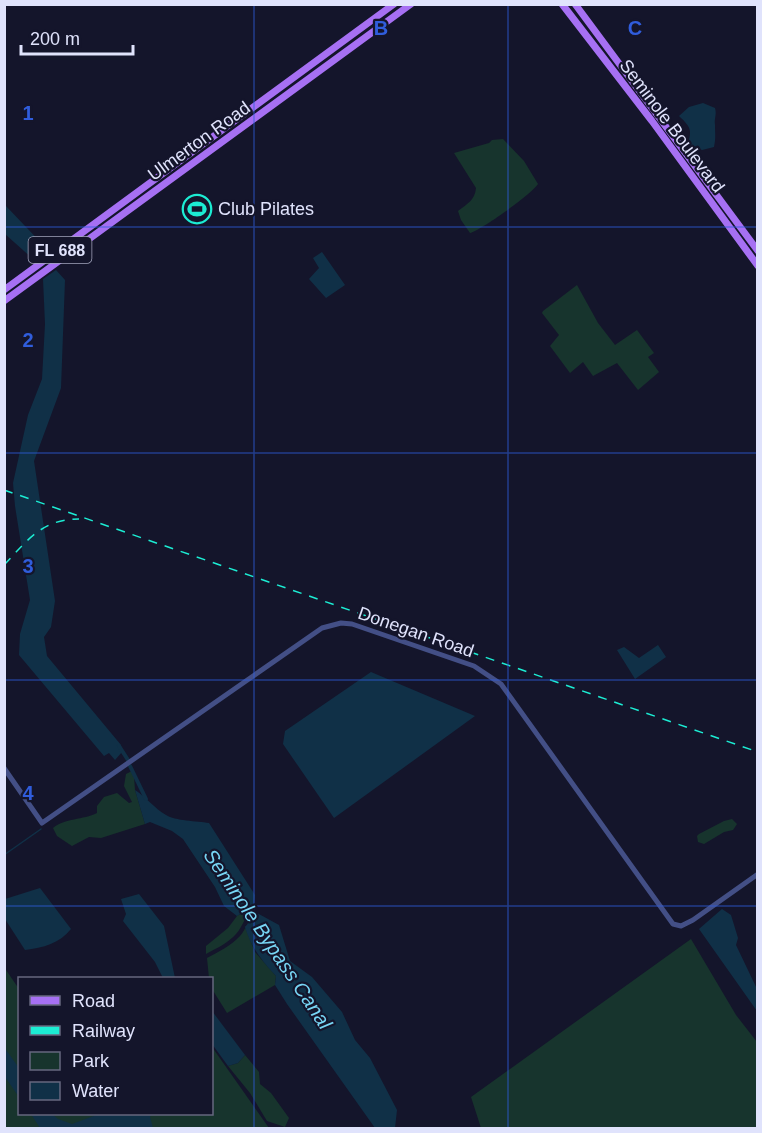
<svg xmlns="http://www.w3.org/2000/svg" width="762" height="1133" viewBox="0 0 762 1133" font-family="Helvetica,sans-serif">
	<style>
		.green { fill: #17342d }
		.water { fill: #103047 }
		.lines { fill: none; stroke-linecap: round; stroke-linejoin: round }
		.stream { stroke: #103047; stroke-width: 1.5 }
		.canal { stroke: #103047; stroke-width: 4 }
		.minor { stroke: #434f86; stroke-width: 5 }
		.major { stroke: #a670f3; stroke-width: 7 }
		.rail { stroke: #1cecd3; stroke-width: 1.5; stroke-dasharray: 9 8; stroke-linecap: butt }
		.grid { fill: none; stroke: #305ddc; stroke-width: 1.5; stroke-opacity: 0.55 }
		.labels { text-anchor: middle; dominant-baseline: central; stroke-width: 4.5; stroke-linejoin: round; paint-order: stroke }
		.shield { fill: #14152b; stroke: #a3a5bd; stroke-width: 1.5 }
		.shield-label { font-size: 16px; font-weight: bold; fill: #e0e3fc }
		.street-label { font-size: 18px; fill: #e0e3fc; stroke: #14152b }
		.poi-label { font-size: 18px; fill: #e0e3fc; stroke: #14152b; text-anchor: start }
		.water-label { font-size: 20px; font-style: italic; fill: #77d5f4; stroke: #14152b }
		.grid-label { font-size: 20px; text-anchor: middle; font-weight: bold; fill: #305ddc; stroke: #14152b; stroke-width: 4.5; stroke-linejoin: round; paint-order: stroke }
	</style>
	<rect width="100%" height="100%" fill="#14152b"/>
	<g class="green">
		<path d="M503,139L524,161L538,184C532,194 481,230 470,233L461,220L458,211C467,204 475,200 476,188L454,153L489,143L492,140Z"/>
		<polygon points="577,285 598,323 615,345 637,330 654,353 648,357 659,372 638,390 617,363 593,376 583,362 570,373 550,346 559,335 542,313 543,311"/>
		<path d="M132,771L134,777L135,790L145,824L101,838L89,837L72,846L57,836L53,828C65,818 83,820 97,813V806L104,797L117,793L129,803L132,802L124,786L126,774Z"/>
		<polygon points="732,819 737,824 733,830 724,832 704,844 698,842 697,836 699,834 724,821"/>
		<path d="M252,907L254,909C244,916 244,925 236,934C228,943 217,948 206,954V946L228,928L237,916Z"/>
		<path d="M256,913L245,927L255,952L276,976L275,985L227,1013L212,989V978H209L207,958C218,952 231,946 240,936C247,928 247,919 256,913Z"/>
		<polygon points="691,939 736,1015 757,1042 757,1128 481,1128 471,1097"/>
		<polygon points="4,967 19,989 20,1114 212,1114 212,1047 269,1128 5,1128"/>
		<polygon points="245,1055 259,1072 260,1084 271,1093 289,1118 285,1127 267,1121 250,1093 228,1066 238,1063"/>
	</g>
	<g class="water">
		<path d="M703,103L715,108C717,115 714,118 715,125C715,134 716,138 714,147L702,150L694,146H687C692,131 692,128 679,116L689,107Z"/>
		<polygon points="5,205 47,249 33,259 5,234"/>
		<polygon points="322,252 345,285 326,298 309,279 319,268 313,258"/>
		<polygon points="56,270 65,280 61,388 34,461 55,601 51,627 44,637 47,656 121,745 122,752 115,760 109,753 104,756 19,655 20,634 30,600 15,506 13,483 28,415 42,379 45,324 43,279"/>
		<polygon points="658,645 666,657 635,679 617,650 624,647 639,658"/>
		<polygon points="371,672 475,716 334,818 283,744 285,731"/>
		<path d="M135,790C146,797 154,808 166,815C175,821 197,821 209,823L255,895L254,905L237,916L224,906L215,887L183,839L172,831L150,822L145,824Z"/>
		<path d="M40,888L71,929C60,943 43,948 25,950L5,919V899Z"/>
		<polygon points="139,894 164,926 175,978 163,978 155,962 123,921 126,914 121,899"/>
		<polygon points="722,909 731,915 738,938 736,945 757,989 757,1011 699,929"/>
		<path d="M257,913L279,925L290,961L312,977L342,1012L355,1040L370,1058L397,1110L395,1128H375L287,1004L275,985L276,976C261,960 251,947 245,927Z"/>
		<polygon points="212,1011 245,1055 238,1063 228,1066 212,1044"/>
		<polygon points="4,1047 19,1068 19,1097 5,1077"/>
		<polygon points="31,1114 52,1114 58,1119 72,1124 99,1114 151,1114 150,1117 153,1128 40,1128"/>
	</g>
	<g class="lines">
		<polyline class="stream" points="4,855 41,829"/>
		<g class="canal">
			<polyline points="119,746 128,760"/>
			<polyline points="130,766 146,799"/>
			<polyline points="247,906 256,920"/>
		</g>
		<polyline class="minor" points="4,768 42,823 322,628 341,623 352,624 474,666 501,684 673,924 681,926 693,920 758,874"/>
		<g class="major">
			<polyline points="562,4 652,121 758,266"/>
			<polyline points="575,4 758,251"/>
			<polyline points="4,290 394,4"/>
			<polyline points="4,301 411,4"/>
		</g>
		<g class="rail">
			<polyline points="4,490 758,752"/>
			<path d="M4,565C28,540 42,519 79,519"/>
		</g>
	</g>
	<path class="grid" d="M254,4V1128M508,4V1128M4,227H758M4,453H758M4,680H758M4,906H758"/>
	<defs>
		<g id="stadium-ring" transform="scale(1.5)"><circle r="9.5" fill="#14152b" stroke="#1cecd3" stroke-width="1.5"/><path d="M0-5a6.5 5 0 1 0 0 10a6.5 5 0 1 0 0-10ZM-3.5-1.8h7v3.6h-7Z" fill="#1cecd3"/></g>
	</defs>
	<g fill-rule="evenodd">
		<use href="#stadium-ring" x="197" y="209"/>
	</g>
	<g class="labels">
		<rect class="shield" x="28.5" y="237" width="63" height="26" rx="4.5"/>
		<g class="shield-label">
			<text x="60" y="250">FL 688</text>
		</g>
		<g class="street-label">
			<text transform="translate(672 126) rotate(53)">Seminole Boulevard</text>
			<text transform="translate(199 141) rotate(-36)">Ulmerton Road</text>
			<text transform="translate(416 632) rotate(19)">Donegan Road</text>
		</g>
		<g class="poi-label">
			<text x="218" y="209">Club Pilates</text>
		</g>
		<g class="water-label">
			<text transform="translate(268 939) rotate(56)">Seminole Bypass Canal</text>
		</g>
	</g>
	<g class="grid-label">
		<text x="381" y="35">B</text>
		<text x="635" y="35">C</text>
		<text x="28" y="120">1</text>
		<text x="28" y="347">2</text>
		<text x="28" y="573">3</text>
		<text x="28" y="800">4</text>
	</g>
	<rect width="762" height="1133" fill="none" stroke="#e0e3fc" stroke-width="12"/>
	<rect x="18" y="977" width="195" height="138" fill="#14152b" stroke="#66677f" stroke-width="1.5"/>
	<rect x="30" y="996" width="30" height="9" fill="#a670f3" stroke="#66677f" stroke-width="1.5"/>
	<text x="72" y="1007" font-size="18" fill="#e0e3fc">Road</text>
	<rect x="30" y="1026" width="30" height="9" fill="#1cecd3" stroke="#66677f" stroke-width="1.5"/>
	<text x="72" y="1037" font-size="18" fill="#e0e3fc">Railway</text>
	<rect x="30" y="1052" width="30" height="18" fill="#17342d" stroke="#66677f" stroke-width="1.5"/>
	<text x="72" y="1067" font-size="18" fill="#e0e3fc">Park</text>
	<rect x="30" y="1082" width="30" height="18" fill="#103047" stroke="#66677f" stroke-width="1.5"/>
	<text x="72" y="1097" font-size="18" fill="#e0e3fc">Water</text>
	<path d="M21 45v9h112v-9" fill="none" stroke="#e0e3fc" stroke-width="3"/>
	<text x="30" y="45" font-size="18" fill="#e0e3fc" stroke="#14152b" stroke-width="4.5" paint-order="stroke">200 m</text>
</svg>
